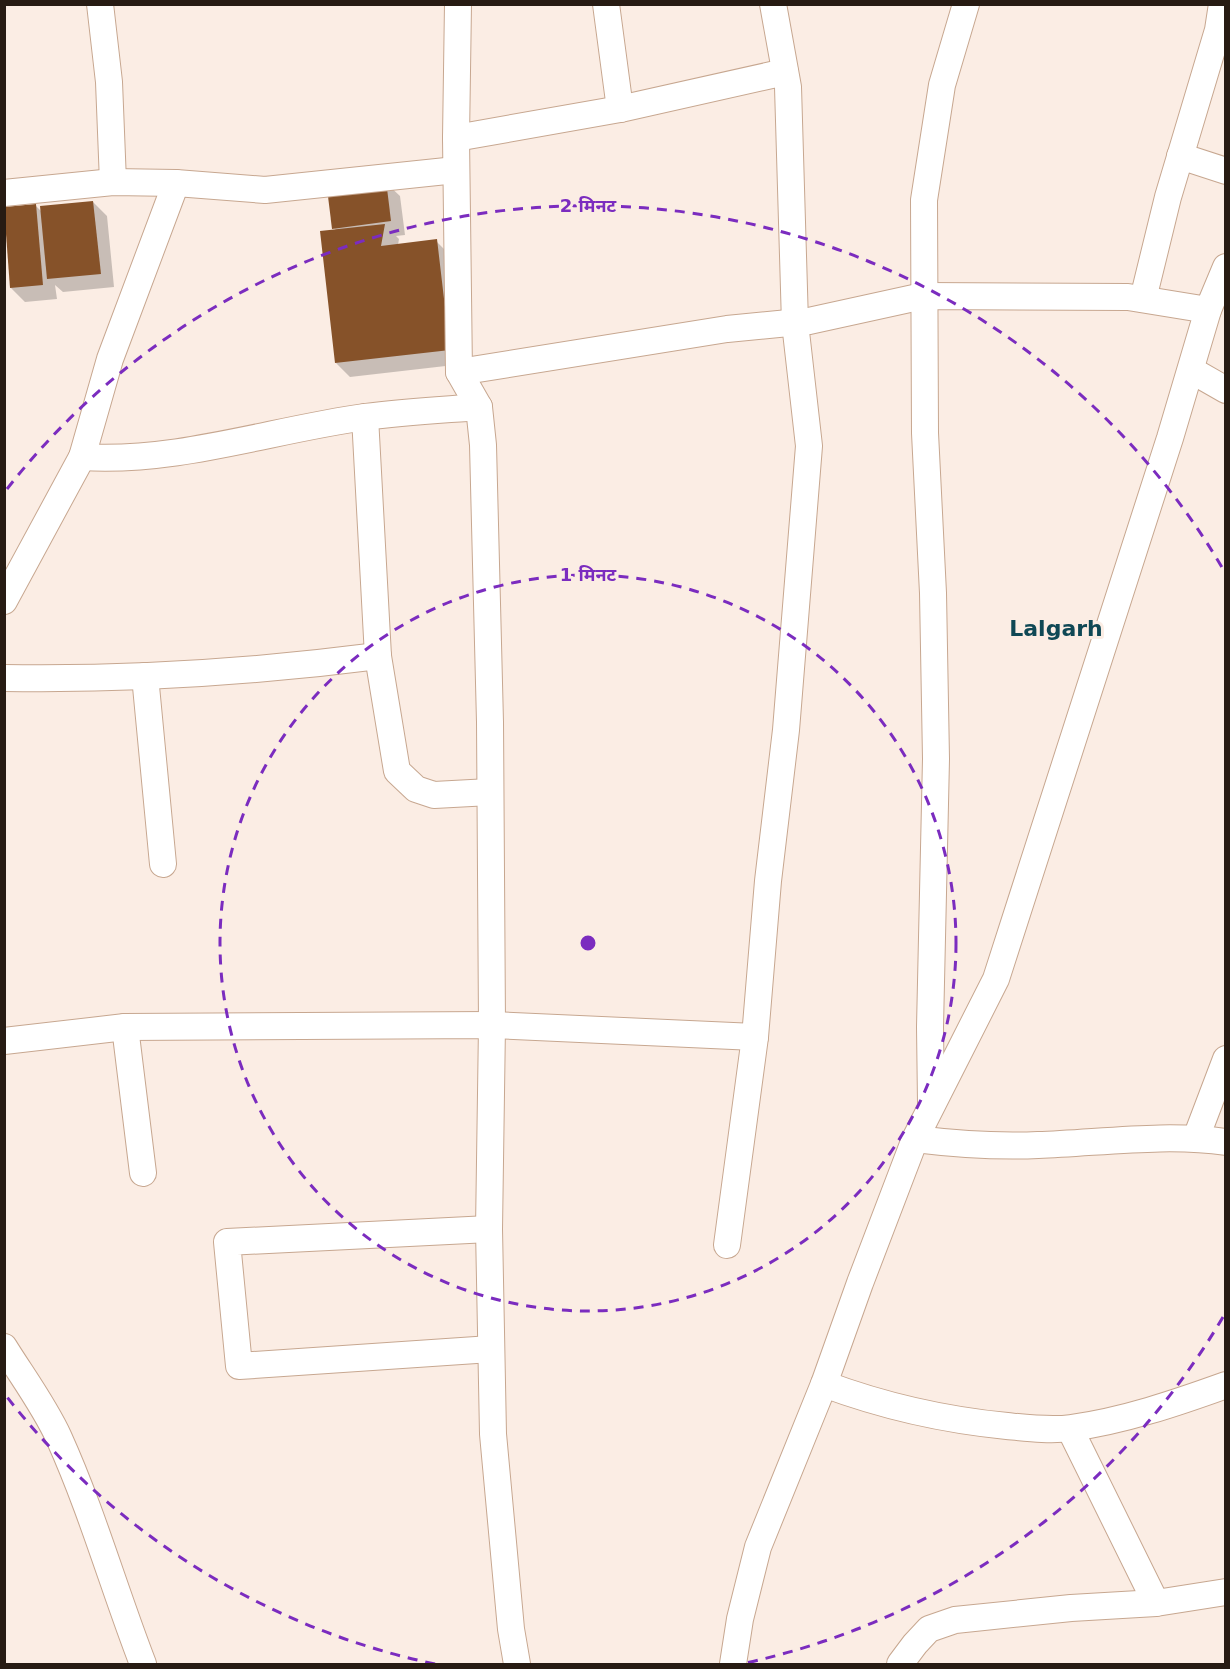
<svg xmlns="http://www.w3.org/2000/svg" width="1230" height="1669" viewBox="0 0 1230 1669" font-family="'DejaVu Sans','Noto Sans Devanagari',sans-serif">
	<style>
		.shadow { fill: #0003 }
		.building { fill: #865229 }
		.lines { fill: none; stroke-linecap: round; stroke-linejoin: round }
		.minor-casing { stroke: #c7a790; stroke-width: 28 }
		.minor { stroke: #fff; stroke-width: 26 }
		.ring { fill: none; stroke: #7b2cbf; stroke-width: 3; stroke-dasharray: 10 8 }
		.labels { text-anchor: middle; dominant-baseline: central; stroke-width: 6; stroke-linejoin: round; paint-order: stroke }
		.district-label { font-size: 22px; font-weight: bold; fill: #0f4855; stroke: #fbede4 }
		.centre { fill: #7b2cbf; stroke: #fbede4; stroke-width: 3 }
		.ring-label { font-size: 18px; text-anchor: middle; font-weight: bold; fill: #7b2cbf; stroke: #fbede4; stroke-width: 6; stroke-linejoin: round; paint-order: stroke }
	</style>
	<rect width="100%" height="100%" fill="#fbede4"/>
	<g class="shadow">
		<polygon points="385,182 400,196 405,235 396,236 399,239 398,245 436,241 450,255 463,364 350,377 336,363 337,231 334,228"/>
		<polygon points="93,202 107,216 114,287 63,292 55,285 57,299 25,302 11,288 35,205 42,212"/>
	</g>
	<g class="building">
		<polygon points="386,180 391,221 332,229 327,188"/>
		<polygon points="93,201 101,274 47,279 40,206"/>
		<polygon points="36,204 43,285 10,288 4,207"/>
		<polygon points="385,224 381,246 437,239 450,350 335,363 320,231"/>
	</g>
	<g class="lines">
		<g class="minor-casing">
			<g id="minor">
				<polyline points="100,4 109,82 113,182"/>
				<polyline points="458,4 456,138 459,372 479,407 483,445 490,722 492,1025 489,1229 493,1434 511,1629 517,1664"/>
				<polyline points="606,4 620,109"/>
				<polyline points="456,138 620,109 785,72"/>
				<polyline points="1180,156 1226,171"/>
				<path d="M176,183L110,359L82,457C178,463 271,430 365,417C403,412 441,410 479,407"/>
				<polyline points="4,193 113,182 176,183 265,190 456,170"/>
				<polyline points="1143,299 1168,197 1218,30 1222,4"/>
				<polyline points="1191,370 1226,390"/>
				<polyline points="459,372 727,329 809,321 923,296 1128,297 1208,310"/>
				<polyline points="365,417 378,656 397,771 416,789 434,795 490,792"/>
				<polyline points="4,601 82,457"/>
				<polyline points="145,676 163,864"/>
				<path d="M4,678C130,680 254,672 378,656"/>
				<polyline points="125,1027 143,1173"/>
				<polyline points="4,1041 125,1027 492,1025 755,1037"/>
				<polyline points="931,1103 930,1027 936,759 933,593 925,433 924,200 942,85 966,4"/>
				<polyline points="1196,1138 1226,1059"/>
				<path d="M915,1139C956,1144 997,1147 1038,1145C1099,1143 1166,1133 1226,1142"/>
				<polyline points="489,1229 227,1242 239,1366 491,1349"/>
				<polyline points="727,1245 755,1037 768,881 786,730 809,446 795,323 788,87 773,4"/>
				<path d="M4,1347C22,1376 45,1407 59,1438C92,1511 114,1589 143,1664"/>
				<path d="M824,1384C883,1406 945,1420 1007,1426C1027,1428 1051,1431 1071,1428C1123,1421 1176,1403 1226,1385"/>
				<polyline points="1070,1429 1156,1603"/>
				<polyline points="733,1664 740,1619 758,1547 824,1384 860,1283 915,1139 996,979 1170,438 1208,310 1226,267"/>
				<polyline points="900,1664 915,1644 929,1629 955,1620 1071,1608 1156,1603 1226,1592"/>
			</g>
		</g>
		<use href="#minor" class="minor"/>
	</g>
	<g class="ring">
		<circle cx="588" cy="943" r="368"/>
		<path d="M1223 1317A737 737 0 0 1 741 1664M435 1664A737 737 0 0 1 7 1397M7 489A737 737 0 0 1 1223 569"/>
	</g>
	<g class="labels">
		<g class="district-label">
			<text x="1056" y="628">Lalgarh</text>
		</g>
	</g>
	<circle cx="588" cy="943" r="9" class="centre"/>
	<g class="ring-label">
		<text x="588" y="212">2 मिनट</text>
		<text x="588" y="581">1 मिनट</text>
	</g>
	<rect width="1230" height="1669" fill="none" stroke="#271b13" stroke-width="12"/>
</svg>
